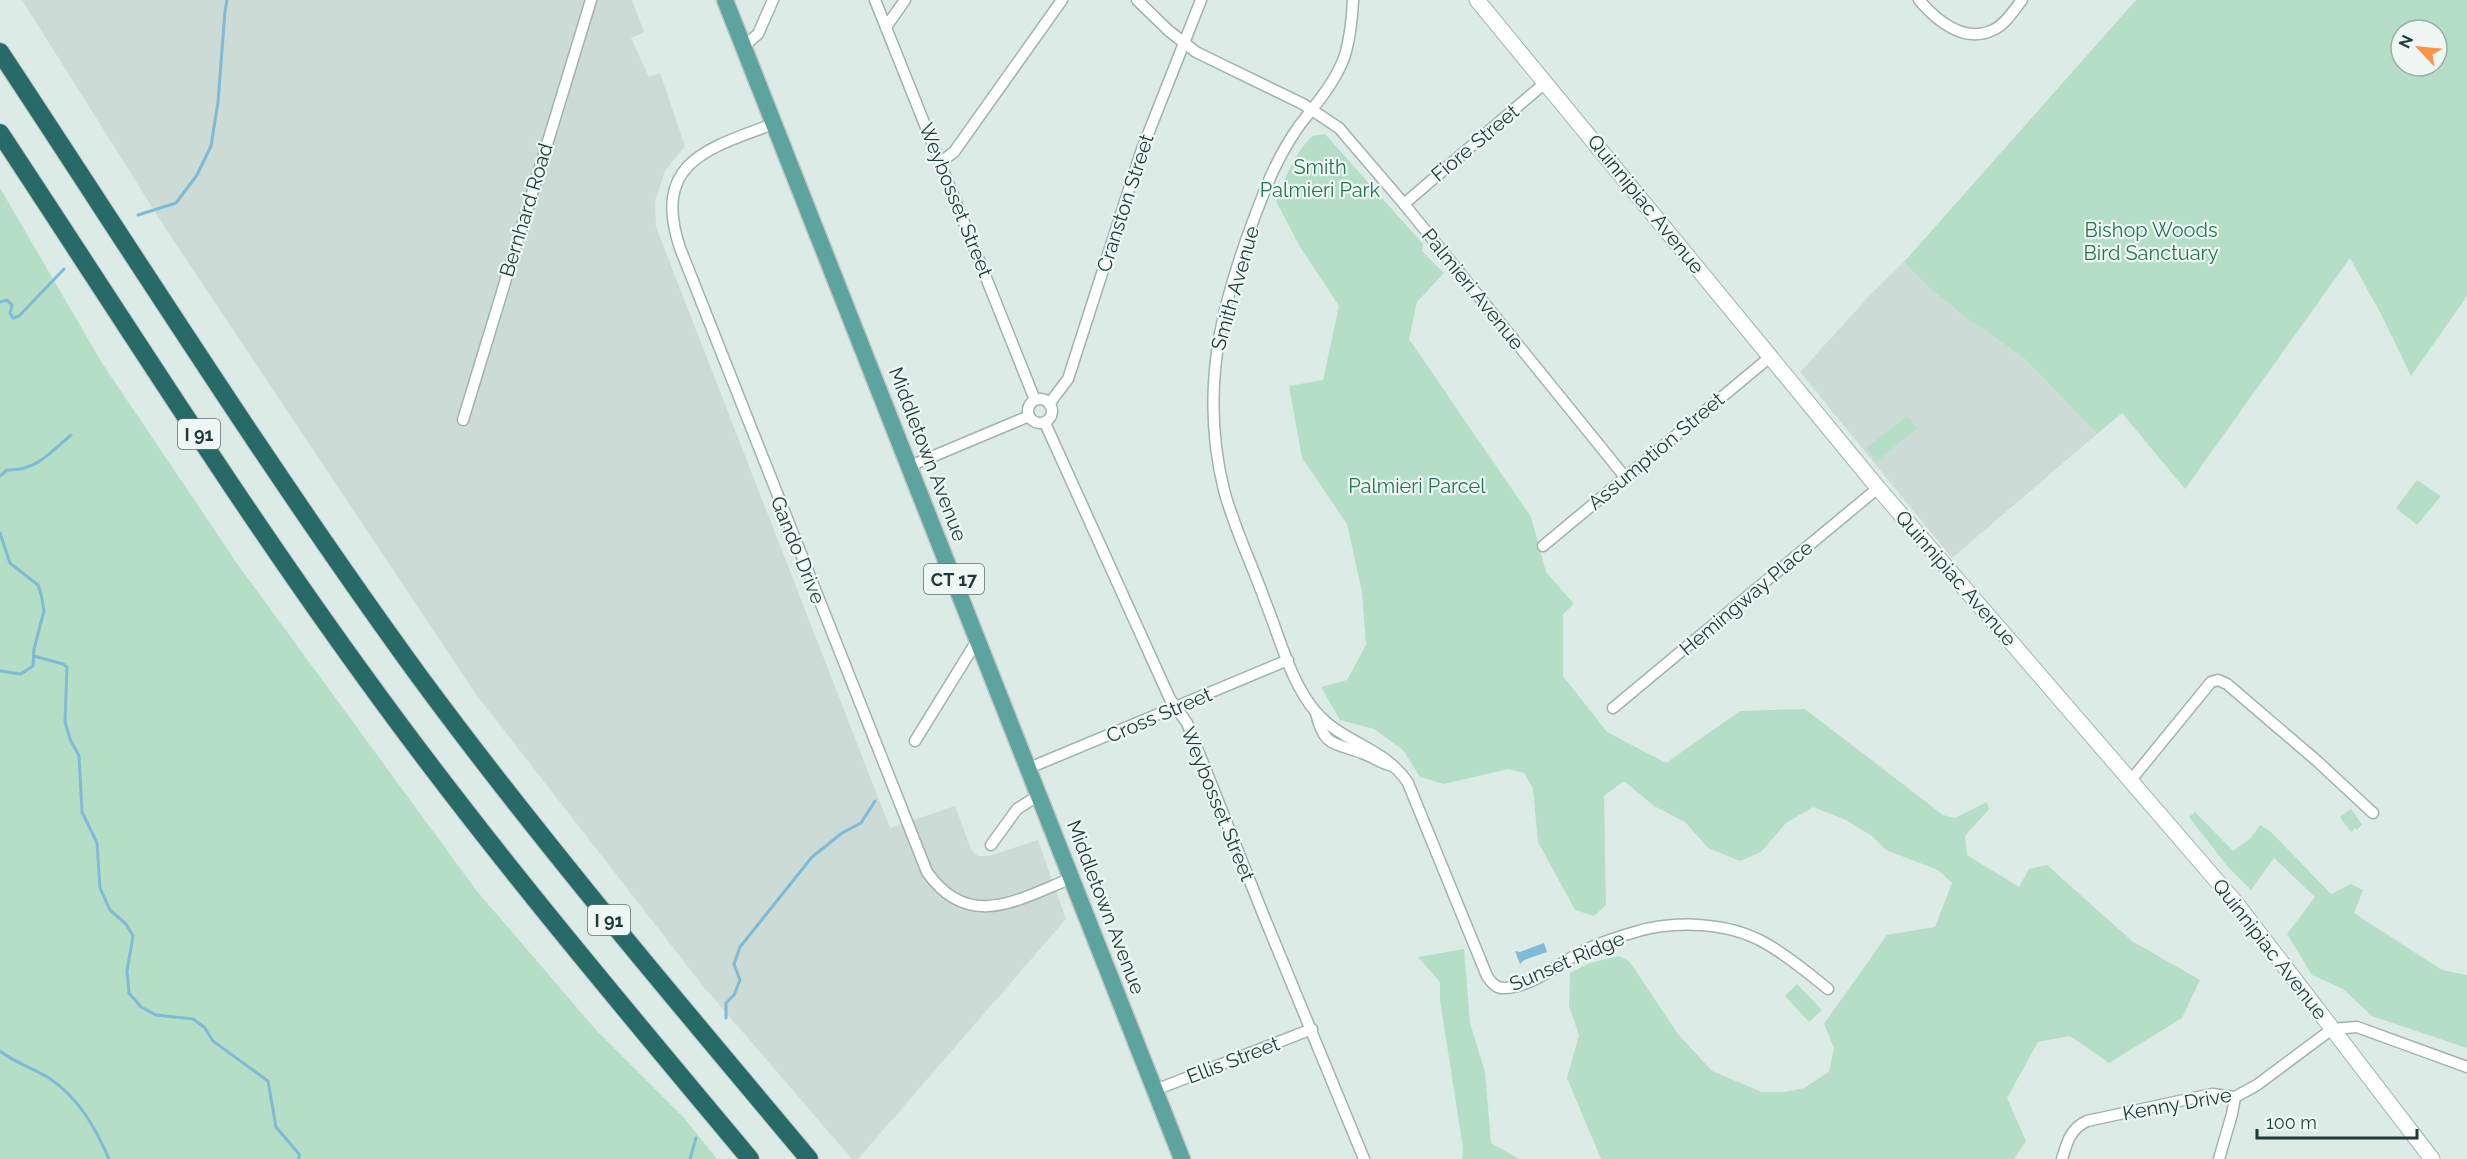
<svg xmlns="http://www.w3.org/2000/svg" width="2467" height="1159" viewBox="0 0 2467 1159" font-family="Raleway,sans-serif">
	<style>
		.built { fill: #ccdbd6 }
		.green { fill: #b4dec6; fill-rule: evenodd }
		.water { fill: #7fbad6 }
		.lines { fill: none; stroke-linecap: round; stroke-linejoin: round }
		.stream { stroke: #7fbad6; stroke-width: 3 }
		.minor-casing { stroke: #a0b3af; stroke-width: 13 }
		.secondary-casing { stroke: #9cb7b2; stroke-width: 17 }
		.primary-casing { stroke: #c0c8c7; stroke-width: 19 }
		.motorway-casing { stroke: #c0c8c7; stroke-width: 20 }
		.minor { stroke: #fff; stroke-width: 10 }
		.secondary { stroke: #fff; stroke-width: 15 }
		.primary { stroke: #5ea49e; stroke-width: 16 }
		.motorway { stroke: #276a67; stroke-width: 18 }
		.labels { text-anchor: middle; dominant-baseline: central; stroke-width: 4.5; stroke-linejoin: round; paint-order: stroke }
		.shield { fill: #eef7f4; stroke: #5c7370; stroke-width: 1.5 }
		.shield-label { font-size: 18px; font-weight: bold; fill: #1e3b38 }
		.street-label { font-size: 20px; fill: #1e3b38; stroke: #eef7f4 }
		.park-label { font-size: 20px; fill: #257551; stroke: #eef7f4 }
	</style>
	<rect width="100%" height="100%" fill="#ddebe7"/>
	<g class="built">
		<polygon points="22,0 632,0 644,32 631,38 649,77 660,73 685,146 665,171 655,202 656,227 890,828 955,806 971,849 978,856 989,856 1038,840 1066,919 858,1159 852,1159 703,986 475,693 164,226"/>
		<polygon points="1904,262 1925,284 1965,317 2024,358 2097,434 1952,558 1800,372 1872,293"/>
	</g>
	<g class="green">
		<path d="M2136,0H2467V296L2411,376L2382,316L2350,258L2185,489L2122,413L2097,434L2024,358L1965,317L1925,284L1904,262ZM2401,30H2437V66H2401Z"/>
		<path d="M1325,134L1423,244L1422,251L1444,273L1417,302L1409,339L1531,517L1546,572L1574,604L1563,614V676L1607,732L1666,763L1740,711L1805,709L1943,815L1955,818L1987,802L1989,809L1965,836L1967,855L2019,887L2029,869L2047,865L2132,941L2200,980L2182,1018L2109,1063L2070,1036L2038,1042L2007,1098L2026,1141L2014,1159H1601L1567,1078L1579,1035L1569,1006L1570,973L1590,963L1619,956L1629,961L1678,1034L1712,1071L1762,1092H1785L1804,1088L1829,1072L1834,1048L1824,1024L1887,935L1935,927L1952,883L1938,870L1886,850L1872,836L1846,820L1813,807L1786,823L1761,852L1740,861L1708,848L1685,822L1654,806L1624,781L1604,796L1606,905L1594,916L1575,910L1538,842L1533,789L1524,773L1508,769L1444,784L1420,777L1403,750L1374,729L1340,720L1321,687L1347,680L1366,645L1362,592L1347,524L1302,458L1289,386L1323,380L1339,306L1300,247L1276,201C1285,177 1294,155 1312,136Z"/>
		<polygon points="0,188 102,363 238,565 476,890 596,1030 684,1118 717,1159 0,1159"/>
		<polygon points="1907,416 1917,428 1877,461 1866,448"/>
		<polygon points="2417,480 2441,496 2417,525 2396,508"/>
		<polygon points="2351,809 2362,824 2357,830 2355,828 2351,832 2340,817"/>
		<polygon points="2195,812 2233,851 2250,839 2260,825 2271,832 2331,894 2351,884 2363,890 2354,913 2442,970 2467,975 2467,1048 2372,1016 2343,989 2312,975 2287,934 2315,897 2274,858 2251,890 2228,867 2189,817"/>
		<polygon points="1464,949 1470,1023 1485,1072 1491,1143 1519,1159 1462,1159 1463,1148 1440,1000 1440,982 1418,957"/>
		<polygon points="1797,984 1822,1010 1809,1022 1785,996"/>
	</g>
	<polygon class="water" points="1544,943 1547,952 1524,960 1520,964 1515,951 1520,952"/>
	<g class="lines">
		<g class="stream">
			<polyline points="138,215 176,203 197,175 211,146 218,102 225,11 227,0"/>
			<polyline points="0,302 7,300 12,305 10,313 13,318 19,316 64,269"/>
			<path d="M0,476L7,470C36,471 50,453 71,435"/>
			<polyline points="0,533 10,563 38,585 41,594 44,611 34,649 33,666 21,674 0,671"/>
			<polyline points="34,656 63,664 67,667 65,722 70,739 79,756 82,812 97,843 100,888 110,910 126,924 133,936 127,971 129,993 141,1007 156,1015 193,1019 204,1027 213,1041 268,1081 276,1127 299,1154 299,1159"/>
			<polyline points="726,1018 726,1003 734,995 740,980 734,964 740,947 812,857 842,833 861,823 875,801"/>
			<path d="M0,1051C15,1063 33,1068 49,1078C79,1098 95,1127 109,1159"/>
			<polyline points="690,1159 696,1138"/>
		</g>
		<g class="minor-casing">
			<g id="minor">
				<polyline points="875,0 1035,400"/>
				<polyline points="1137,0 1169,31 1196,52 1303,104 1339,128 1404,204 1625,477"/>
				<path d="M1353,0C1352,19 1350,40 1344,58C1334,84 1316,104 1299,126C1285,146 1274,167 1265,190C1225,290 1197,382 1224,490C1234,528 1252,564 1265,601C1279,635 1291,684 1316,712C1342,743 1386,748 1408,783L1487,976C1491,982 1496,989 1505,988C1533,987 1559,963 1583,951C1599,943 1618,937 1635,932C1675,920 1728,922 1765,943C1787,955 1808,973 1828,989"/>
				<path d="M1919,0C1936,20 1964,44 1993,30C2005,25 2014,10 2022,0"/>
				<polyline points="886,27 905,0"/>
				<polyline points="744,46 758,34 773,0"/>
				<path d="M776,123C709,148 651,161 680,248L927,872C969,932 1019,899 1072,878"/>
				<polyline points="941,162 954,152 1062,0"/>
				<polyline points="1404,204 1546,82"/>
				<circle cx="1040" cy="411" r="12"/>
				<polyline points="1049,404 1068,379 1141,152 1201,0"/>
				<polyline points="463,420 591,0"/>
				<polyline points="1045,423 1170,699 1187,723 1263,914 1364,1159"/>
				<polyline points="910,466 1029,416"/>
				<polyline points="1543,546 1770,357"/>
				<polyline points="1613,708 1878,488"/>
				<path d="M1316,713C1324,747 1333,742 1362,753C1374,757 1381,764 1393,766"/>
				<polyline points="915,741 978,639"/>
				<polyline points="1029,768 1288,660"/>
				<polyline points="2131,780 2211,682 2218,680 2227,684 2317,761 2373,813"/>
				<polyline points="991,845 1017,809 1039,795"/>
				<polyline points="1155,1090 1312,1029"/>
				<path d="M2062,1159C2067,1142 2070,1129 2087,1121L2212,1094L2235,1097L2257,1085L2332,1029L2357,1027L2467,1067"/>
				<polyline points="2219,1159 2232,1114 2235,1097"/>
			</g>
		</g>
		<g class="secondary-casing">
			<polyline id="secondary" points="1477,0 1878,488 2236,903 2432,1159"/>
		</g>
		<g class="primary-casing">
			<polyline id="primary" points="725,0 1182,1159"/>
		</g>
		<g class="motorway-casing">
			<g id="motorway">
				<path d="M0,52C138,261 272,474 419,676C542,843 676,1000 809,1159"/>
				<path d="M0,133C121,316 238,503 367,680C487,846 619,1002 750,1159"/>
			</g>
		</g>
		<use href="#minor" class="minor"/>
		<use href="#secondary" class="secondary"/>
		<use href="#primary" class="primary"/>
		<use href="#motorway" class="motorway"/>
	</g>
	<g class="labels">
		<g class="shield">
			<rect x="178" y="419" width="42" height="30" rx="4.5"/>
			<rect x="924" y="564" width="60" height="30" rx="4.5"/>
			<rect x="588" y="905" width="42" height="30" rx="4.5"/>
		</g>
		<g class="shield-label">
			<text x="199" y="434">I 91</text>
			<text x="954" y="579">CT 17</text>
			<text x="609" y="920">I 91</text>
		</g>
		<g class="street-label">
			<text transform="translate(1475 143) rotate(-40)">Fiore Street</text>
			<text transform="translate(956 200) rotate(68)">Weybosset Street</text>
			<text transform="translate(1125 203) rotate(-72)">Cranston Street</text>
			<text transform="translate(1646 204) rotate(51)">Quinnipiac Avenue</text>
			<text transform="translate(526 210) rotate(-73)">Bernhard Road</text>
			<text transform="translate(1235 288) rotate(-74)">Smith Avenue</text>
			<text transform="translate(1473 289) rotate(51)">Palmieri Avenue</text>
			<text transform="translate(1656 451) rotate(-40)">Assumption Street</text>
			<text transform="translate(928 454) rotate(69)">Middletown Avenue</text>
			<text transform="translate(798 550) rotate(68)">Gando Drive</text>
			<text transform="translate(1956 578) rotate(49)">Quinnipiac Avenue</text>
			<text transform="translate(1746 598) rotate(-40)">Hemingway Place</text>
			<text transform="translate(1159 715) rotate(-23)">Cross Street</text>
			<text transform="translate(1218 804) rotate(68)">Weybosset Street</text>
			<text transform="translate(1106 907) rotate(69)">Middletown Avenue</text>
			<text transform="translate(2270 949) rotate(52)">Quinnipiac Avenue</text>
			<text transform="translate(1567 961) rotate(-23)">Sunset Ridge</text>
			<text transform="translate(1233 1060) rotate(-21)">Ellis Street</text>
			<text transform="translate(2177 1104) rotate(-10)">Kenny Drive</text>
		</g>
		<g class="park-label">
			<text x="1320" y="167">Smith<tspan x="1320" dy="23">Palmieri Park</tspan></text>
			<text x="2151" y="230">Bishop Woods<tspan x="2151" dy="23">Bird Sanctuary</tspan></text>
			<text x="1417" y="486">Palmieri Parcel</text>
		</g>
	</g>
	<g transform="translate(2419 48) rotate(296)"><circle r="28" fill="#eef7f4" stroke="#9baca9" stroke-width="1.5"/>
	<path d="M0-4.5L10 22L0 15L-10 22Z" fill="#fe9348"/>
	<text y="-9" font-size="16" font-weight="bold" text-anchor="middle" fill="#1e3b38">N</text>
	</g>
	<path d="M2257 1129v9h160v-9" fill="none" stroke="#1e3b38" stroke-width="3"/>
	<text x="2266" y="1129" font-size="18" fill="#1e3b38" stroke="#eef7f4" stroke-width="4.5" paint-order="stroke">100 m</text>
</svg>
